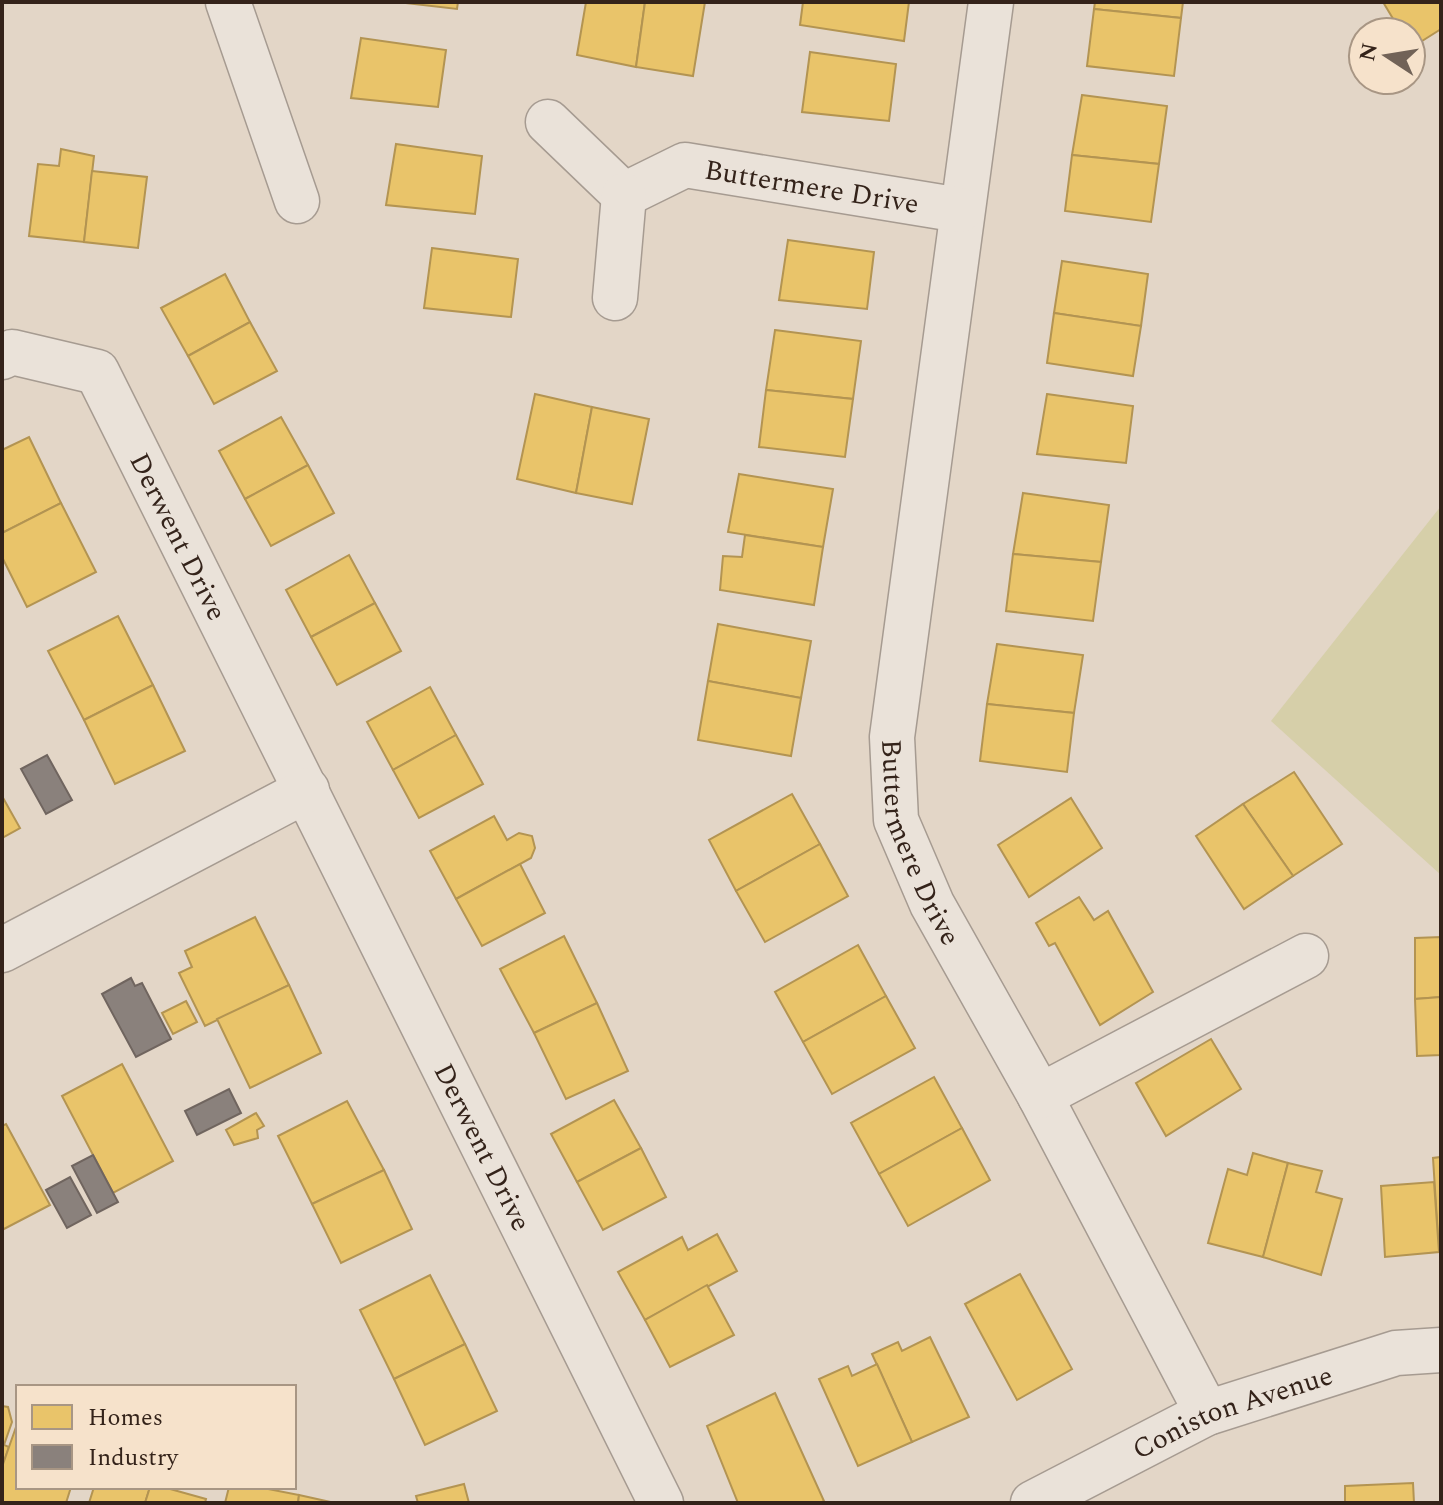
<svg xmlns="http://www.w3.org/2000/svg" width="1443" height="1505" viewBox="0 0 1443 1505" font-family="Spectral,serif">
  <style>
    .green { fill: #d6cfa9 }
    .homes { fill: #e9c46a; stroke: #b39452; stroke-width: 2 }
    .industry { fill: #8a817c; stroke: #70655f; stroke-width: 2 }
    .lines { fill: none; stroke-linecap: round; stroke-linejoin: round }
    .minor-casing { stroke: #a69b91; stroke-width: 47 }
    .minor { stroke: #eae2d9; stroke-width: 44 }
    .labels { text-anchor: middle; stroke-width: 8; stroke-linejoin: round; paint-order: stroke }
    .street-label { font-size: 28px; fill: #34231a; stroke: #f6e2cb }
  </style>
  <rect width="100%" height="100%" fill="#e3d6c7"/>
  <!-- green -->
  <polygon class="green" points="1441,506 1441,875 1271,721"/>
  <!-- homes -->
  <g class="homes">
    <polygon points="397,2 458,2 457,9"/>
    <polygon points="586,2 645,2 636,67 577,55"/>
    <polygon points="645,2 705,2 693,76 636,67"/>
    <polygon points="803,2 909,2 904,41 800,25"/>
    <polygon points="1095,2 1183,2 1181,18 1094,9"/>
    <polygon points="1383,2 1441,2 1441,29 1411,48 1411,32 1401,32"/>
    <polygon points="1094,9 1181,18 1174,76 1087,66"/>
    <polygon points="361,38 446,50 438,107 351,98"/>
    <polygon points="810,52 896,64 889,121 802,112"/>
    <polygon points="1082,95 1167,106 1159,164 1072,155"/>
    <polygon points="396,144 482,156 475,214 386,205"/>
    <polygon points="61,149 94,156 84,242 29,236 38,164 59,166"/>
    <polygon points="1072,155 1159,164 1151,222 1065,211"/>
    <polygon points="92,171 147,177 138,248 84,242"/>
    <polygon points="788,240 874,252 867,309 779,300"/>
    <polygon points="432,248 518,259 511,317 424,308"/>
    <polygon points="1062,261 1148,274 1141,326 1054,313"/>
    <polygon points="225,274 250,322 188,356 161,308"/>
    <polygon points="1054,313 1141,326 1133,376 1047,363"/>
    <polygon points="250,322 277,371 214,404 188,356"/>
    <polygon points="775,330 861,341 853,399 766,390"/>
    <polygon points="766,390 853,399 845,457 759,447"/>
    <polygon points="535,394 592,407 576,493 517,479"/>
    <polygon points="1047,394 1133,406 1126,463 1037,454"/>
    <polygon points="592,407 649,419 632,504 576,493"/>
    <polygon points="281,417 308,465 245,499 219,451"/>
    <polygon points="29,437 61,503 2,533 2,450"/>
    <polygon points="308,465 334,513 271,546 245,499"/>
    <polygon points="739,474 833,489 823,547 728,532"/>
    <polygon points="1023,493 1109,505 1101,562 1013,554"/>
    <polygon points="61,503 96,572 27,607 2,557 2,533"/>
    <polygon points="745,535 823,547 814,605 720,590 723,556 742,557"/>
    <polygon points="1013,554 1101,562 1093,621 1006,611"/>
    <polygon points="349,555 375,603 311,637 286,590"/>
    <polygon points="375,603 401,651 337,685 311,637"/>
    <polygon points="118,616 153,685 84,720 48,651"/>
    <polygon points="718,624 811,641 801,698 708,681"/>
    <polygon points="997,644 1083,655 1074,713 987,704"/>
    <polygon points="708,681 801,698 791,756 698,740"/>
    <polygon points="153,685 185,751 115,784 84,720"/>
    <polygon points="430,687 456,735 393,770 367,722"/>
    <polygon points="987,704 1074,713 1067,772 980,761"/>
    <polygon points="456,735 483,784 419,818 393,770"/>
    <polygon points="1294,772 1342,844 1293,876 1243,804"/>
    <polygon points="792,794 820,844 736,891 709,840"/>
    <polygon points="2,796 20,828 2,838"/>
    <polygon points="1071,798 1102,848 1029,897 998,845"/>
    <polygon points="1243,804 1293,876 1244,909 1196,836"/>
    <polygon points="494,816 507,840 519,833 532,836 535,848 531,858 456,899 430,851"/>
    <polygon points="820,844 848,896 765,942 736,891"/>
    <polygon points="520,864 545,913 482,946 456,899"/>
    <polygon points="1079,897 1094,920 1108,911 1153,992 1100,1025 1055,943 1049,946 1036,923"/>
    <polygon points="255,917 289,985 205,1026 179,973 192,967 185,951"/>
    <polygon points="564,936 597,1003 534,1033 500,969"/>
    <polygon points="1441,937 1441,997 1415,999 1415,938"/>
    <polygon points="858,945 886,996 803,1042 775,992"/>
    <polygon points="289,985 321,1053 250,1088 217,1019"/>
    <polygon points="886,996 915,1048 832,1094 803,1042"/>
    <polygon points="1441,997 1441,1055 1417,1056 1415,999"/>
    <polygon points="186,1001 197,1022 173,1034 162,1013"/>
    <polygon points="597,1003 628,1071 566,1099 534,1033"/>
    <polygon points="1211,1039 1241,1089 1166,1136 1136,1083"/>
    <polygon points="122,1064 173,1161 113,1193 62,1096"/>
    <polygon points="934,1077 962,1128 879,1174 851,1123"/>
    <polygon points="614,1100 641,1148 577,1182 551,1134"/>
    <polygon points="347,1101 384,1170 312,1204 278,1136"/>
    <polygon points="256,1113 264,1126 257,1130 258,1138 234,1145 226,1130"/>
    <polygon points="6,1124 50,1205 2,1230 2,1126"/>
    <polygon points="962,1128 990,1180 908,1226 879,1174"/>
    <polygon points="641,1148 666,1197 603,1230 577,1182"/>
    <polygon points="1253,1153 1288,1163 1263,1257 1208,1243 1228,1169 1247,1175"/>
    <polygon points="1441,1157 1441,1252 1439,1252 1433,1158"/>
    <polygon points="1288,1163 1322,1171 1316,1192 1342,1199 1321,1275 1263,1257"/>
    <polygon points="384,1170 412,1229 341,1263 312,1204"/>
    <polygon points="1434,1182 1439,1252 1385,1257 1381,1186"/>
    <polygon points="717,1234 737,1271 645,1320 618,1272 682,1237 688,1250"/>
    <polygon points="1020,1274 1072,1369 1017,1400 965,1304"/>
    <polygon points="430,1275 465,1344 394,1379 360,1310"/>
    <polygon points="707,1285 734,1335 670,1367 645,1320"/>
    <polygon points="930,1337 969,1417 912,1442 872,1354 898,1342 902,1351"/>
    <polygon points="465,1344 497,1411 425,1445 394,1379"/>
    <polygon points="877,1364 912,1442 858,1466 819,1379 848,1366 852,1376"/>
    <polygon points="775,1393 824,1501 820,1503 738,1503 707,1426"/>
    <polygon points="2,1406 8,1407 12,1422 4,1445 9,1447 2,1467"/>
    <polygon points="16,1427 18,1487 71,1487 66,1503 2,1503 2,1467"/>
    <polygon points="1413,1483 1414,1503 1345,1503 1345,1486"/>
    <polygon points="464,1484 469,1503 418,1503 416,1496"/>
    <polygon points="94,1487 150,1487 145,1503 89,1503"/>
    <polygon points="150,1487 163,1487 206,1499 205,1503 145,1503"/>
    <polygon points="229,1487 258,1487 299,1495 298,1503 225,1503"/>
    <polygon points="299,1495 335,1503 298,1503"/>
  </g>
  <!-- industry -->
  <g class="industry">
    <polygon points="47,755 72,800 46,814 21,769"/>
    <polygon points="131,978 135,986 142,983 171,1039 136,1057 102,994"/>
    <polygon points="229,1089 241,1113 197,1135 185,1111"/>
    <polygon points="93,1155 118,1202 97,1213 72,1166"/>
    <polygon points="70,1177 91,1215 67,1228 46,1190"/>
  </g>
  <g class="lines">
    <defs>
      <g id="minor">
        <polyline points="228,2 297,201"/>
        <path id="s1" d="M991 2 892 737 896 820 932 904 1040 1096 1207 1413"/>
        <path id="s2" d="M548 122 624 195 685 165 960 210"/>
        <polyline points="615,298 624,195"/>
        <path id="s3" d="M2 357 12 352 97 372 661 1503"/>
        <polyline points="2,950 307,790"/>
        <polyline points="1040,1096 1306,956"/>
        <path id="s4" d="M1033 1503 1207 1413 1396 1353 1441 1350"/>
      </g>
    </defs>
    <!-- minor casing -->
    <use href="#minor" class="minor-casing"/>
    <!-- minor -->
    <use href="#minor" class="minor"/>
  </g>
  <g class="labels">
    <!-- street labels -->
    <g class="street-label">
      <text dy="10" stroke="none"><textPath href="#s2" startOffset="302">Buttermere Drive</textPath></text>
      <text dy="10" stroke="none"><textPath href="#s3" startOffset="282">Derwent Drive</textPath></text>
      <text dy="10" stroke="none"><textPath href="#s1" startOffset="852">Buttermere Drive</textPath></text>
      <text dy="10" stroke="none"><textPath href="#s3" startOffset="964">Derwent Drive</textPath></text>
      <text dy="10" stroke="none"><textPath href="#s4" startOffset="220">Coniston Avenue</textPath></text>
    </g>
  </g>
  <!-- border -->
  <rect width="1443" height="1505" fill="none" stroke="#34231a" stroke-width="8"/>
  <!-- legend -->
  <rect x="16" y="1385" width="280" height="104" fill="#f6e2cb" stroke="#a89684" stroke-width="2"/>
  <rect x="32" y="1405" width="40" height="24" fill="#e9c46a" stroke="#a89684" stroke-width="2"/>
  <text x="88" y="1425" font-size="24" fill="#34231a">Homes</text>
  <rect x="32" y="1445" width="40" height="24" fill="#8a817c" stroke="#a89684" stroke-width="2"/>
  <text x="88" y="1465" font-size="24" fill="#34231a">Industry</text>
  <!-- north arrow -->
  <g transform="translate(1387 56) rotate(282)"><circle r="38" fill="#f6e2cb" stroke="#a89684" stroke-width="2"/>
  <path d="M0-6L14 30L0 20L-14 30Z" fill="#716257"/>
  <text y="-12" font-size="22" font-weight="bold" text-anchor="middle" fill="#34231a">N</text>
  </g>
</svg>
